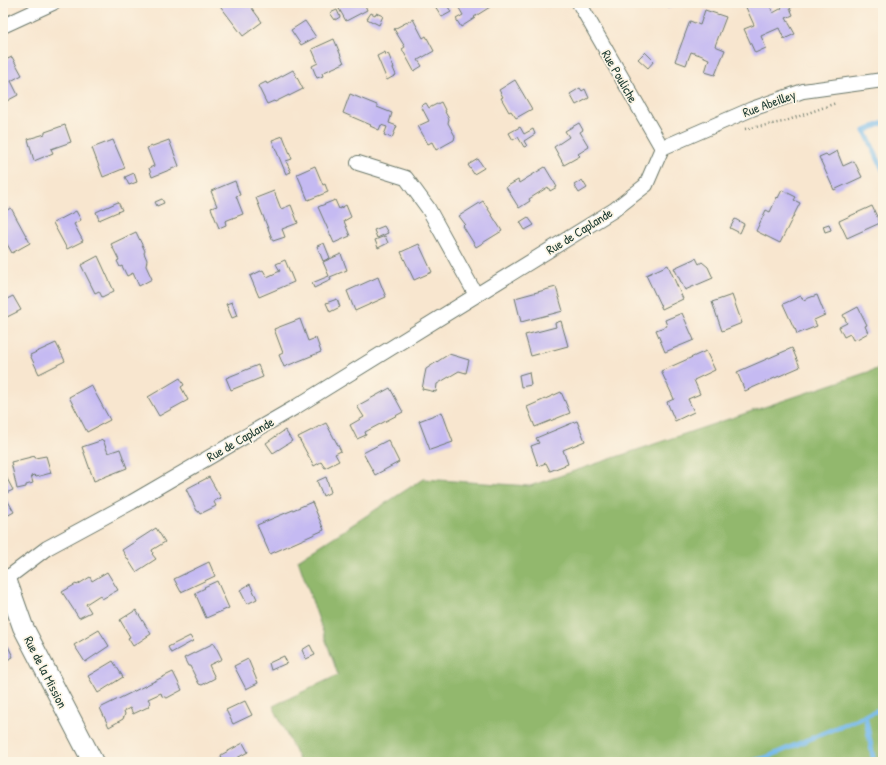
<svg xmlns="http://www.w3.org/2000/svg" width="886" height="765" viewBox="0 0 886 765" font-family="'Patrick Hand',sans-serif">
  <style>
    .forest { fill: #92b86d; stroke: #587a50 }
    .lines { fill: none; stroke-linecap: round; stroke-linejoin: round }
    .stream { stroke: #78bbed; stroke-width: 5 }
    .building { fill: #c5baf2 }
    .minor-casing { stroke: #6b786a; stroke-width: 16 }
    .secondary-casing { stroke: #6b786a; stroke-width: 22 }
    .path { stroke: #6b786a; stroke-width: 2.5; stroke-dasharray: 1 3; stroke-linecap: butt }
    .minor { stroke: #fff; stroke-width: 14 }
    .secondary { stroke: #fff; stroke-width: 20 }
    .labels { text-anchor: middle; stroke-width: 3.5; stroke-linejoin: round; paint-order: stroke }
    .street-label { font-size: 13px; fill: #1f3d34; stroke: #fcf5e5 }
  </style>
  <rect width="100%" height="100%" fill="#fcf5e5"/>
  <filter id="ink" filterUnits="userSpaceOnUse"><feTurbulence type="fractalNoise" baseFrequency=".025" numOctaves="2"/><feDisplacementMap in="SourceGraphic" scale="8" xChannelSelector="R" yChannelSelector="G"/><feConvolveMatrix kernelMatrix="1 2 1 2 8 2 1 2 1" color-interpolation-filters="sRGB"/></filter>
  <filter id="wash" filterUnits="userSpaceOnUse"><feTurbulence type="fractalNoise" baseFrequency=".012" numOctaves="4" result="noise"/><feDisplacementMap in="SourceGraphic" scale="16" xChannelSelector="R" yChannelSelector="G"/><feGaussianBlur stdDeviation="0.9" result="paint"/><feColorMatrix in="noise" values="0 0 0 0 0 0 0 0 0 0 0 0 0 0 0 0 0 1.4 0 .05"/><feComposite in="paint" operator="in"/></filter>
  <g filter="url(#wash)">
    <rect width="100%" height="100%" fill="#f8e6cf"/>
    <!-- forest -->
    <polygon class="forest" points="883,367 883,762 300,762 273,706 338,675 298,560 423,479 530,486"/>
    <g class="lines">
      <!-- stream -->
      <g class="stream">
        <polyline points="883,123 865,131 883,170"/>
        <polyline points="865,715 874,762"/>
        <polyline points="750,762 765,758 883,708"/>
      </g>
    </g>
    <g id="blocks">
      <!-- building -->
      <g class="building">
        <polygon points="218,3 223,3 225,5 228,3 248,3 262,22 243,36"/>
        <polygon points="346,3 364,3 367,10 346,21 338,7"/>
        <polygon points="433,3 446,3 451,12 442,17"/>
        <polygon points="456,3 488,3 490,7 474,17 475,18 461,27 456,19 463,15"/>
        <polygon points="666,3 680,3 668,8"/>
        <polygon points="744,3 769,3 773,13 782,8 779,3 800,3 790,8 793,15 786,18 795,34 784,39 779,28 761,36 766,48 755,53 744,29 754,25"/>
        <polygon points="337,10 340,17 335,20 330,13"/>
        <polygon points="705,10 726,17 715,46 725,50 715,75 705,72 709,59 700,55 691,52 686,65 675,61 690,21 700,25"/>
        <polygon points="371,13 375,15 376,13 383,16 379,25 367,19"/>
        <polygon points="413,19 423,38 426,36 434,51 418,60 422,66 414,71 402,49 405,47 394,29"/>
        <polygon points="305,21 316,37 301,45 291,30"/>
        <polygon points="334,39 344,63 322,73 323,76 317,78 312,66 318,63 312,49"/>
        <polygon points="385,52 386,55 388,53 394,68 393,68 396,75 387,80 377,56"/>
        <polygon points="645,52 654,61 648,68 638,59"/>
        <polygon points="12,57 22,75 11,81 18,95 3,103 3,61"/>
        <polygon points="293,70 303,89 289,96 289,95 275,102 274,101 267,104 258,86 266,82 267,84"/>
        <polygon points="515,80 532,109 516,118 511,111 509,112 501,98 503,97 499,90"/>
        <polygon points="580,88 582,91 585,89 589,98 576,105 570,94"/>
        <polygon points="350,94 377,105 377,107 392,113 389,123 397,126 392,138 384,135 387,127 381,125 379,130 370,126 371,125 343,113"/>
        <polygon points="441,102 446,112 445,112 449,119 448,123 455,136 454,140 436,150 432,142 428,144 418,126 429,121 421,106 426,103 429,108"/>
        <polygon points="579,123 583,130 580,132 589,147 578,154 580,156 564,165 554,147 569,137 565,131"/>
        <polygon points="65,125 71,142 51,149 53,153 34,161 28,139 45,134 45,132"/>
        <polygon points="520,127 524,134 533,129 535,134 524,141 527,146 524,147 518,137 513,140 509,133"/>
        <polygon points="283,136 292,159 286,161 291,172 286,174 272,140"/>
        <polygon points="113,140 125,168 103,177 92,148"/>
        <polygon points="169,140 179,166 152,177 149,168 154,166 147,148"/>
        <polygon points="837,151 843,166 854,161 862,177 834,190 819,157 826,154 828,156"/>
        <polygon points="478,159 484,168 474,174 468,165"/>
        <polygon points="315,166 323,185 325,184 328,192 308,200 297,174"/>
        <polygon points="545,167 557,187 550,191 548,187 529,199 530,201 519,208 506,187 518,180 519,183"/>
        <polygon points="134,173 137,182 129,185 125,177"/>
        <polygon points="582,180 587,188 579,193 574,185"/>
        <polygon points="235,181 240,195 236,196 243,214 225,221 226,225 219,228 211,208 217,206 211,191"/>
        <polygon points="782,190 796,197 794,200 800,203 780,243 756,231 766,210 770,212 777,197 778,198"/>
        <polygon points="274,191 281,209 291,205 298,223 282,229 285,237 273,241 256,198"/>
        <polygon points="162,199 164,203 157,206 155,202"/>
        <polygon points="335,200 339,209 346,205 351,217 344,221 350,236 334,243 318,207"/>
        <polygon points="483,201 502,231 476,247 463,226 465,224 459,216"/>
        <polygon points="118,202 122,210 99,220 96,212"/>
        <polygon points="872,206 880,223 847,238 839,221"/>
        <polygon points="11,208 30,243 12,253 3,237 3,212"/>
        <polygon points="76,211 81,220 74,224 83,241 67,249 53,223"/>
        <polygon points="528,217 534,225 525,230 520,222"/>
        <polygon points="735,219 744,224 740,233 730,228"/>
        <polygon points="829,224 831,230 825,232 823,226"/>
        <polygon points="384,226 388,233 377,238 374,230"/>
        <polygon points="136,232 145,251 144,253 147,260 146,266 152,279 139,286 133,273 127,276 122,266 120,267 117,261 119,260 111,244"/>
        <polygon points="385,236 388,243 378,248 375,240"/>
        <polygon points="324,243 330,258 323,261 317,246"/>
        <polygon points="419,244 432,272 414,280 401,252"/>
        <polygon points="341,254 347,270 330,277 331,280 314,288 312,283 329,276 323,262"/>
        <polygon points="98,256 114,291 102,297 99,291 95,293 81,265"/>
        <polygon points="696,258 699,264 702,262 708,267 713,278 685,290 674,268"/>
        <polygon points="285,260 294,282 259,297 250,276 263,270 267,277 280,271 276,264"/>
        <polygon points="668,265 683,299 662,309 646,275"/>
        <polygon points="378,277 386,297 355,311 347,291"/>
        <polygon points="556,287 563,311 521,322 515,298"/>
        <polygon points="732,295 742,323 722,331 712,302"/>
        <polygon points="817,295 825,315 814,320 817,326 797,334 795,328 794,328 783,304 801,296 803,300"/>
        <polygon points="13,296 21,310 3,319 3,301"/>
        <polygon points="337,299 340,307 330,312 326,303"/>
        <polygon points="232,302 237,316 232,318 226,304"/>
        <polygon points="858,307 867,325 865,326 868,333 857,339 857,338 853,340 850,334 844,337 839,327 847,323 843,315"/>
        <polygon points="682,313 694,340 665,352 656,330 667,326 665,320"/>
        <polygon points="300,319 308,341 316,338 321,352 284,367 279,355 283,353 274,329"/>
        <polygon points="561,321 568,346 531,356 525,335 556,327 555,323"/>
        <polygon points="56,343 65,361 39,374 30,355"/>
        <polygon points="792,348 800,367 745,391 737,372"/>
        <polygon points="706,351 715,370 694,380 700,394 688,399 694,412 675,421 667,402 674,399 661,371"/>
        <polygon points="449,354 469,360 466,373 459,371 437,384 436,392 422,389 426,369"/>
        <polygon points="258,365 263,377 231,390 226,378"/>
        <polygon points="529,372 531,385 521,387 519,375"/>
        <polygon points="180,378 184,385 181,387 188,400 159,416 148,397"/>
        <polygon points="91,385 110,420 87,432 69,397"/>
        <polygon points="390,388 403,412 365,432 366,435 357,439 350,425 364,417 357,406"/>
        <polygon points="561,392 570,413 535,427 527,407"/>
        <polygon points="442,412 453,442 430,450 419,421"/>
        <polygon points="577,421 585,441 563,450 568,464 550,471 546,463 538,466 531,446 539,443 536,438"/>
        <polygon points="326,423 341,451 335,454 339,461 325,468 321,462 314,466 298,437"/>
        <polygon points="285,430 292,441 273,453 266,443"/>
        <polygon points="103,440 108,453 120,449 127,468 94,481 82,447"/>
        <polygon points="388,440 399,462 375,475 363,453"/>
        <polygon points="35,456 35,458 46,456 51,473 36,477 34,475 31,476 33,483 26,485 26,487 17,489 11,462"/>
        <polygon points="3,471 13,490 4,494 14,512 3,518"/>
        <polygon points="209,477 221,498 214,501 214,502 216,506 200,514 198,511 197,511 186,489"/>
        <polygon points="326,477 331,492 323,496 317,481"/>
        <polygon points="312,502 324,530 270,554 257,525"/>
        <polygon points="156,528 165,542 152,550 153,553 152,554 156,559 136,572 122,550"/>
        <polygon points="209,562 215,576 181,592 174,579"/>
        <polygon points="107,572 118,590 102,599 100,595 86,604 91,612 79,618 62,592 76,584 77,585 90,577 92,581"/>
        <polygon points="217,581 229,608 206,618 195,593 205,588 204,587"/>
        <polygon points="250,584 257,599 247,604 240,590"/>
        <polygon points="136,610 151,634 133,646 128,638 130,637 120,620"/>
        <polygon points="99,630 109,646 85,662 74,645"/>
        <polygon points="190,636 193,641 171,653 168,647"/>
        <polygon points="214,643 222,659 209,665 215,678 202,685 199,684 190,666 188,666 184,658"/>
        <polygon points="310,645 315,655 306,659 302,650"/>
        <polygon points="8,646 13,657 3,662 3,649"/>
        <polygon points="284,656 287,663 271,670 269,663"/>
        <polygon points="248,659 258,683 246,689 234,666"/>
        <polygon points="113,661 123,677 98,693 88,676"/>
        <polygon points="173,672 182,690 167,698 162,696 161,693 148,699 150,702 148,707 133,714 130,708 124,711 125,714 123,719 109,727 100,708"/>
        <polygon points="245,701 252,715 233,724 226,710"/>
        <polygon points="243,743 248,752 237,758 238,762 213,762 222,758 221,755"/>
      </g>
    </g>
  </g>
  <g filter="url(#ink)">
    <use href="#blocks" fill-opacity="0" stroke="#6b786a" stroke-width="1"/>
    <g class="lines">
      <defs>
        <g id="minor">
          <polyline points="579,3 662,148"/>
          <polyline points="3,26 53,3"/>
          <polyline points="662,148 752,109 803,91 883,80"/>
          <polyline points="358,163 406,178 428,208 476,295"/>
          <polyline points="6,579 47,548 132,502 294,408 614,210 646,185 662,148"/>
        </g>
        <polyline id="secondary" points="3,579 6,579 23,627 93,762"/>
      </defs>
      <!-- minor casing -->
      <use href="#minor" class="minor-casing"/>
      <!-- secondary casing -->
      <use href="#secondary" class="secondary-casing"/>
      <!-- path -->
      <g class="path">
        <polyline points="68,6 74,3"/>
        <polyline points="745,129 783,122 836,103"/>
      </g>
      <!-- minor -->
      <use href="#minor" class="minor"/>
      <!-- secondary -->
      <use href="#secondary" class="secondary"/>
    </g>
  </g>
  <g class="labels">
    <!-- street labels -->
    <g class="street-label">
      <text transform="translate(620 76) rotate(60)" y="5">Rue Pouliche</text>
      <text transform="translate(769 103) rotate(-20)" y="5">Rue Abeilley</text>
      <text transform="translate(579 231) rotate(-32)" y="5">Rue de Caplande</text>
      <text transform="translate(240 439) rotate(-30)" y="5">Rue de Caplande</text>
      <text transform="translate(46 672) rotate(63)" y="5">Rue de la Mission</text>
    </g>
  </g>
  <!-- margin -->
  <rect width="886" height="765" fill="none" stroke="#fcf5e5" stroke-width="16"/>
</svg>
